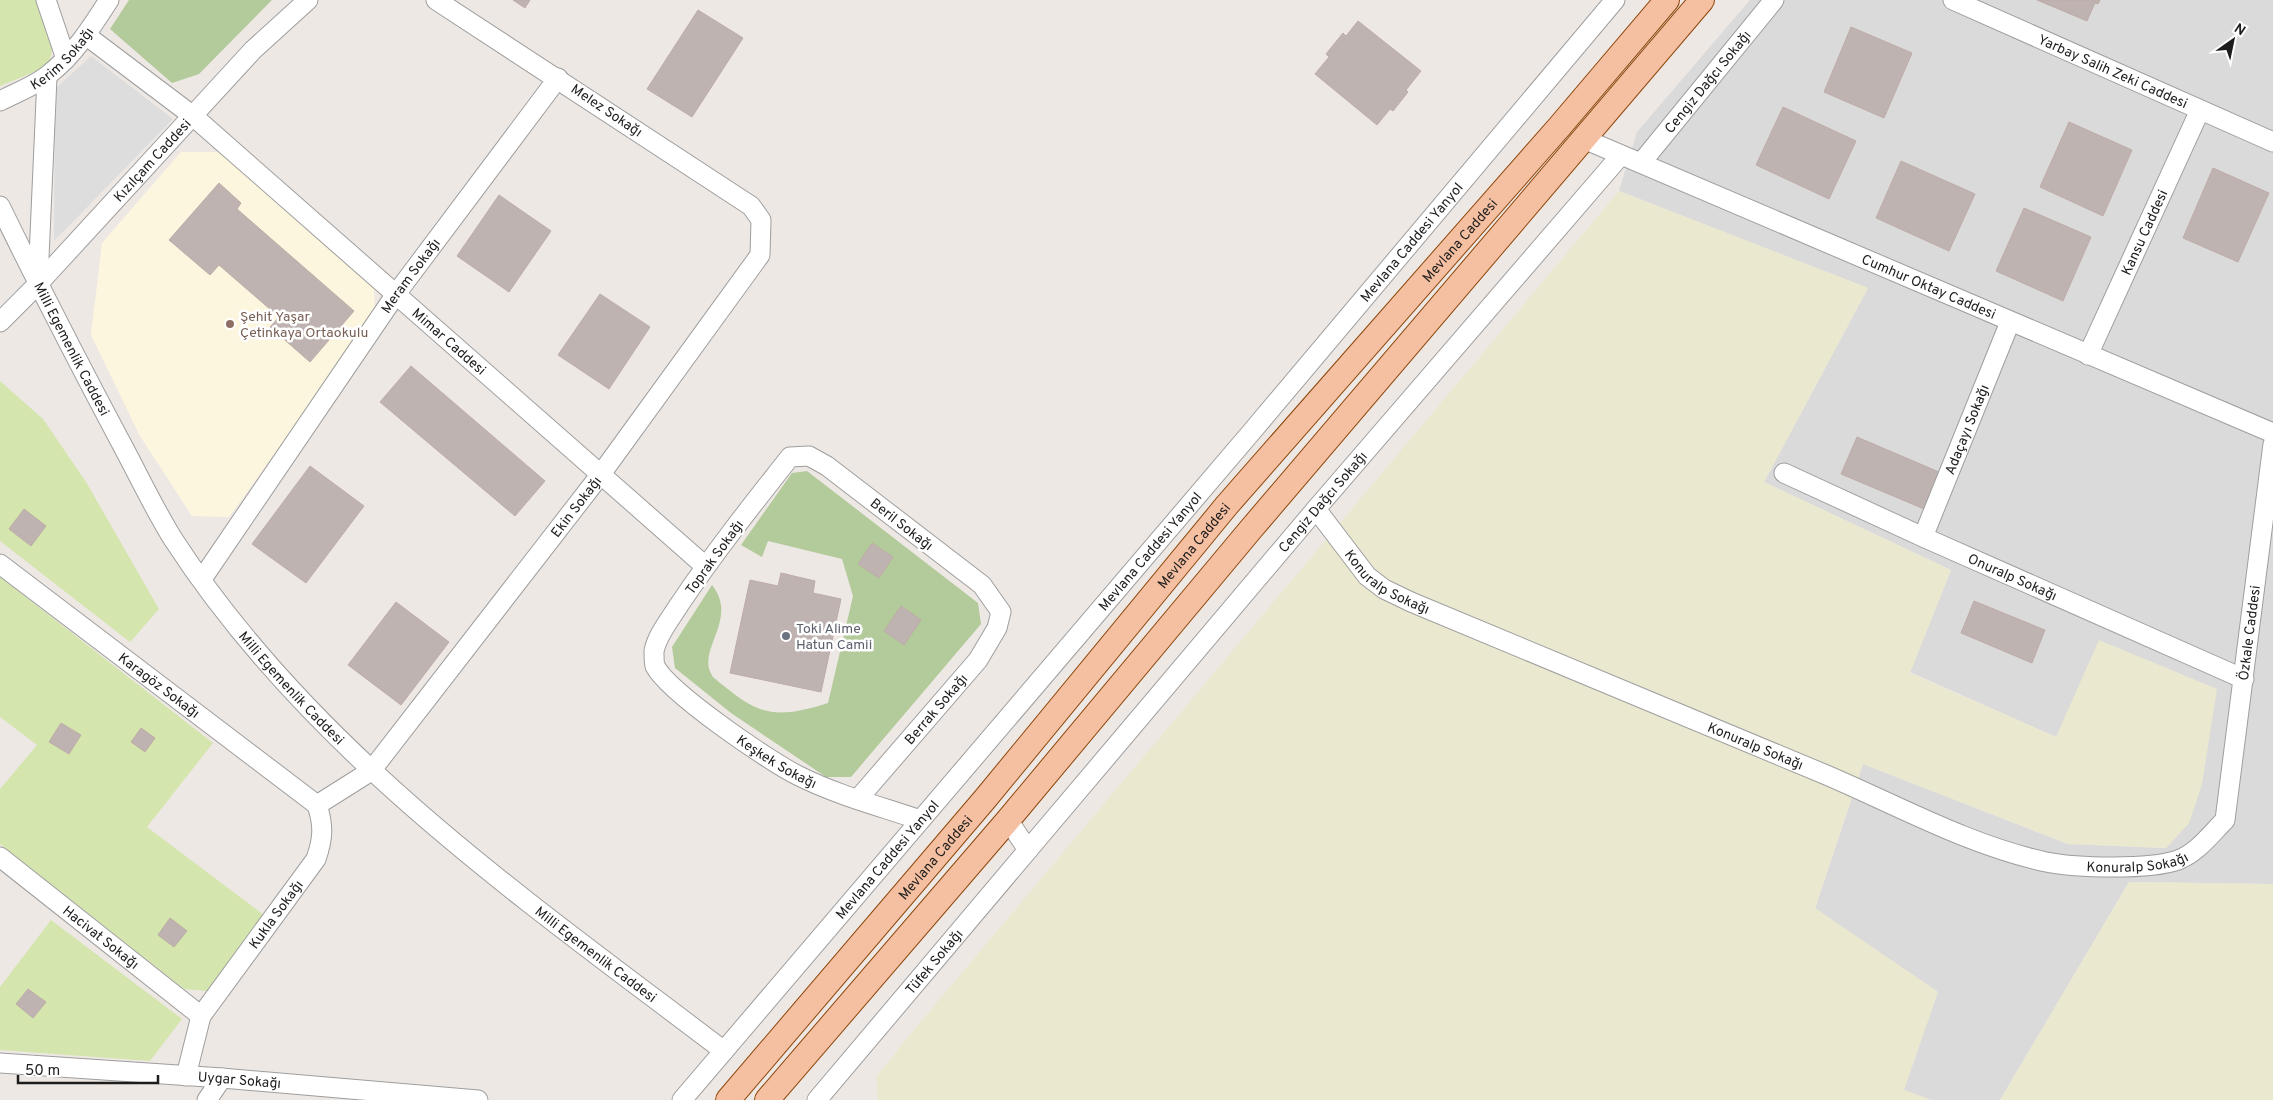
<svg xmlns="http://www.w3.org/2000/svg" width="2273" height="1100" viewBox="0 0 2273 1100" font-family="Overpass,sans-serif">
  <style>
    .residential { fill: #dbdada }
    .education { fill: #fdf6de }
    .farmland { fill: #ebe8d0 }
    .grass { fill: #d4e5ad }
    .forest { fill: #b3ca9b }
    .parking { fill: #ddd }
    .building { fill: #beb3b1; stroke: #beaca7 }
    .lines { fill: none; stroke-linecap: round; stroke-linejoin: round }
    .minor-casing { stroke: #9e9e9e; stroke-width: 21 }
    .major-casing { stroke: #8d460a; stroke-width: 26 }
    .minor { stroke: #fff; stroke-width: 19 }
    .major { stroke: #f5bfa1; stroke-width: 24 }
    .education-dot { fill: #8d6e63; stroke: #fff; stroke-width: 2 }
    .worship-dot { fill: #6b7280; stroke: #fff; stroke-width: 2 }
    .labels { text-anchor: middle; stroke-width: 5; stroke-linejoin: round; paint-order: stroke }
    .street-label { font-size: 14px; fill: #1d1d1d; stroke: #fff }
    .education-label { font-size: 14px; fill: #785e54; stroke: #fff; text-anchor: start }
    .worship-label { font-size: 14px; fill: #5b616d; stroke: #fff; text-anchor: start }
  </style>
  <rect width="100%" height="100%" fill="#eee8e4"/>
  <!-- residential -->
  <polygon class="residential" points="1750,0 2273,0 2273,884 2129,882 2000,1100 1931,1100 1903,1090 1938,992 1815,909 1863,764 2068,844 2166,848 2189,823 2202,784 2056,737 1910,672 1951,570 1764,482 1868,288 1619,191 1637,132"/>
  <!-- education -->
  <polygon class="education" points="181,152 219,152 374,289 375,314 229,517 192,516 140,436 91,335 102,243"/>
  <!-- farmland -->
  <g class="farmland">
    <polygon points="1619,191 1868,288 1764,482 1951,570 1910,673 2056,737 2099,640 2217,689 2202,784 2189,823 2166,848 2068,844 1863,764 1815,908 1938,992 1904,1090 1931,1100 878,1100 876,1077 913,1031"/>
    <polygon points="2129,882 2273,884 2273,1100 2000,1100"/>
  </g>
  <!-- grass -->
  <g class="grass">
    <polygon points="0,0 38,0 53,44 49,66 0,86"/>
    <polygon points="0,381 43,419 86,482 159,609 130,642 0,541"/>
    <polygon points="0,577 213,743 147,827 264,915 207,991 184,989 0,844 0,789 37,745 0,717"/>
    <polygon points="51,920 182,1019 150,1061 0,1050 0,987"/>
  </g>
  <!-- forest -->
  <g class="forest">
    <polygon points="129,0 272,0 199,74 172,83 110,29"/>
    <path d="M807 471 978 603 981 624 851 777H826L731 713 675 668 672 647 712 585C740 620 694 651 713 677 757 714 771 721 828 703L853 596 842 559 768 541 762 557 741 545 792 473Z"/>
  </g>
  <!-- parking -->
  <polygon class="parking" points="91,56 173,119 54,241 55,89"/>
  <!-- building -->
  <g class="building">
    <polygon points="513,0 530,0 525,8"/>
    <polygon points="2037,0 2100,0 2098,4 2095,3 2087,21"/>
    <polygon points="698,10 743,38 692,117 647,89"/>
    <polygon points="1358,21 1421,71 1406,90 1408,92 1393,111 1390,109 1377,125 1315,74 1329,57 1326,54 1343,33 1346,36"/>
    <polygon points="1851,27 1912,53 1884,118 1824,92"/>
    <polygon points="1783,107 1856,141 1829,199 1756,165"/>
    <polygon points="2069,122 2132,150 2103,216 2040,187"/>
    <polygon points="1901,161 1975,194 1949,251 1876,218"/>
    <polygon points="2213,168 2269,193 2238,262 2183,238"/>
    <polygon points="219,183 241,203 237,209 354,311 310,362 270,327 279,317 219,265 210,275 169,240"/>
    <polygon points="499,195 551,231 509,292 457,256"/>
    <polygon points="2024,208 2091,237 2063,301 1996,271"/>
    <polygon points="600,294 650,327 609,389 558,355"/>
    <polygon points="411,366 545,481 515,516 380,402"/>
    <polygon points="1857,437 1939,472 1924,509 1841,474"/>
    <polygon points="310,466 364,506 306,583 252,544"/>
    <polygon points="24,509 46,526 31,546 9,529"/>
    <polygon points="872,543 893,557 879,578 858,564"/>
    <polygon points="781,573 815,581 813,593 841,599 821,692 730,673 750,580 778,586"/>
    <polygon points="1974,601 2045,630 2032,663 1961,633"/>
    <polygon points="396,602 449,642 401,705 348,665"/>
    <polygon points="901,606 921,620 904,645 884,631"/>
    <polygon points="61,723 81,735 69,754 49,742"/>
    <polygon points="141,728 155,738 145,752 131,742"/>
    <polygon points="170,918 187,931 174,947 158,935"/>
    <polygon points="28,989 46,1002 33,1018 16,1004"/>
  </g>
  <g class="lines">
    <defs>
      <g id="minor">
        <polyline points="46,0 66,59"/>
        <path id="s1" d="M1953 0 2273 142"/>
        <path id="s2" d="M87 36 193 116 705 566"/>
        <path id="s3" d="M0 101C15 93 35 86 48 75 74 55 91 28 109 0"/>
        <path id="s4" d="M1584 139 2273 433"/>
        <path id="s5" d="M1641 163 1774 0"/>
        <path id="s6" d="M0 206C38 284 78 362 119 439 137 472 153 507 173 539 311 752 524 899 724 1051"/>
        <polyline points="38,280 47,77"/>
        <path id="s7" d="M0 322 38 284 253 50 308 0"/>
        <path id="s8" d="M2088 355 2200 110"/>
        <path id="s9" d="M1784 473 1923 537 2244 679"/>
        <path id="s10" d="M1316 509 1367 576 1384 589 1411 602C1549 659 1686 717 1824 774 1897 805 1968 845 2046 862 2076 868 2150 870 2178 860 2197 853 2211 834 2225 820L2273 444"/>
        <path id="s11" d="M1923 537 2010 322"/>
        <path id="s12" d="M0 564 317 805"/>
        <path id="s13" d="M202 579 396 294 558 78"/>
        <path id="s14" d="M858 799 978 660 997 628 1001 612 982 585 827 466 809 456 790 457C752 505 714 553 679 605 671 618 657 635 654 651 654 655 654 663 655 666 668 692 770 762 799 776 837 795 879 806 920 820"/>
        <path id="s15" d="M1028 850 1316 509 1621 155"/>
        <path id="s16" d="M0 857 201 1016"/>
        <path id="s17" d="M0 1063 222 1078 478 1100"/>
        <path id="s18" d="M186 1076 201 1016 316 859C323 839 324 826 317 805L371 771 601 474 760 255 761 220 751 206 436 0"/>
        <polyline points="207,1100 222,1078"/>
        <path id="s19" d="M682 1100 1254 429 1615 0"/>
        <path id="s20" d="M817 1100 1028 850 1008 820"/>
      </g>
      <g id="major">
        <path id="s21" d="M728 1100 985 799 1227 505 1560 126 1667 0"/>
        <polyline points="767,1100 1008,820 1251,529 1702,0"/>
      </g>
    </defs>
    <!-- minor casing -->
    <use href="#minor" class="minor-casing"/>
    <!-- major casing -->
    <use href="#major" class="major-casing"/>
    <!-- minor -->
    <use href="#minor" class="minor"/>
    <!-- major -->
    <use href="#major" class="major"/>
  </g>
  <!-- markers -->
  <circle class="education-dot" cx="230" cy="324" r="5"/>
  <circle class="worship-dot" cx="786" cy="636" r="5"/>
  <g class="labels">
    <!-- street labels -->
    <g class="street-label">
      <text dy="5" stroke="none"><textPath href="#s3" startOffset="76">Kerim Sokağı</textPath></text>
      <text dy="5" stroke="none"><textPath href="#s1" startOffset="175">Yarbay Salih Zeki Caddesi</textPath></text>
      <text dy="5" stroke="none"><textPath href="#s5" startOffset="105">Cengiz Dağcı Sokağı</textPath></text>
      <text transform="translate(607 110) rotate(34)" y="5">Melez Sokağı</text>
      <text dy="5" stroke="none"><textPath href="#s7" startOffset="222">Kızılçam Caddesi</textPath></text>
      <text dy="5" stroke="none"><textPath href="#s8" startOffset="135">Kansu Caddesi</textPath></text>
      <text dy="5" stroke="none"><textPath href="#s21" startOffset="1129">Mevlana Caddesi</textPath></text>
      <text dy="5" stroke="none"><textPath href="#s19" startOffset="1126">Mevlana Caddesi Yanyol</textPath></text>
      <text dy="5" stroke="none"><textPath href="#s13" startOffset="368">Meram Sokağı</textPath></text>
      <text dy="5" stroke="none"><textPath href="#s4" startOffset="375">Cumhur Oktay Caddesi</textPath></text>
      <text dy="5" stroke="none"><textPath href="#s2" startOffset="474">Mimar Caddesi</textPath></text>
      <text dy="5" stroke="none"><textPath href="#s6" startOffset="160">Milli Egemenlik Caddesi</textPath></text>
      <text dy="5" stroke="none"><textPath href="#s11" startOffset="116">Adaçayı Sokağı</textPath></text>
      <text dy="5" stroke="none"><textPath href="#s15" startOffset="456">Cengiz Dağcı Sokağı</textPath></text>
      <text dy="5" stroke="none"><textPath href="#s18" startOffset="710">Ekin Sokağı</textPath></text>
      <text transform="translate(902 524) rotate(38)" y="5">Beril Sokağı</text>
      <text dy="5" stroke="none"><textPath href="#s21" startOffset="724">Mevlana Caddesi</textPath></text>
      <text dy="5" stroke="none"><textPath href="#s19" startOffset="721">Mevlana Caddesi Yanyol</textPath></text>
      <text transform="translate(714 557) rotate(-54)" y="5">Toprak Sokağı</text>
      <text dy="5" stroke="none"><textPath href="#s9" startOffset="251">Onuralp Sokağı</textPath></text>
      <text dy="5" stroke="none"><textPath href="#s10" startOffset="104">Konuralp Sokağı</textPath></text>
      <text dy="5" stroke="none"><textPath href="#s10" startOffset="1206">Özkale Caddesi</textPath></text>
      <text dy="5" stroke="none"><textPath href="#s12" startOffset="200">Karagöz Sokağı</textPath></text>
      <text dy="5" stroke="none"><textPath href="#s6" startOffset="566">Milli Egemenlik Caddesi</textPath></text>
      <text dy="5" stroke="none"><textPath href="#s14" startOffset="119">Berrak Sokağı</textPath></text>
      <text dy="5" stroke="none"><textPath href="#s10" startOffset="509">Konuralp Sokağı</textPath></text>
      <text dy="5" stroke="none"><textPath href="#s14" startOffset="914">Keşkek Sokağı</textPath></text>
      <text dy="5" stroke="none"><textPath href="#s21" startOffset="319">Mevlana Caddesi</textPath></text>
      <text dy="5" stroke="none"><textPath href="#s19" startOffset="316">Mevlana Caddesi Yanyol</textPath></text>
      <text dy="5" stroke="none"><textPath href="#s10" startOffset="914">Konuralp Sokağı</textPath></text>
      <text dy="5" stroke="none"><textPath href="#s18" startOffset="188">Kukla Sokağı</textPath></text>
      <text dy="5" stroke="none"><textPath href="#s16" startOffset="129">Hacivat Sokağı</textPath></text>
      <text dy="5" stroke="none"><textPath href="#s6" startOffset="971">Milli Egemenlik Caddesi</textPath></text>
      <text dy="5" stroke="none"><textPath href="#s20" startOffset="181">Tüfek Sokağı</textPath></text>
      <text dy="5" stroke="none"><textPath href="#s17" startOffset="240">Uygar Sokağı</textPath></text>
    </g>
    <!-- education labels -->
    <g class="education-label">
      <text x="240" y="321">Şehit Yaşar<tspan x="240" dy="16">Çetinkaya Ortaokulu</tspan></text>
    </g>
    <!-- worship labels -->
    <g class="worship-label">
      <text x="796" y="633">Toki Alime<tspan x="796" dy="16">Hatun Camii</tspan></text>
    </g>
  </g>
  <!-- north arrow -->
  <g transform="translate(2233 40) rotate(33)" stroke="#ffffff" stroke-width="4" paint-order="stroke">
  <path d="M0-4L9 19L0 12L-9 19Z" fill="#1d1d1d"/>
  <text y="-8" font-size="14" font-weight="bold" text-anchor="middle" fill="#1d1d1d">N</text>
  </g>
  <!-- scale -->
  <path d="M18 1075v8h140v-8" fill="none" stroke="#1d1d1d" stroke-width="2.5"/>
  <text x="25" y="1075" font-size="15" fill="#1d1d1d" stroke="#ffffff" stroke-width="4" paint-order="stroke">50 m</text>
</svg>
